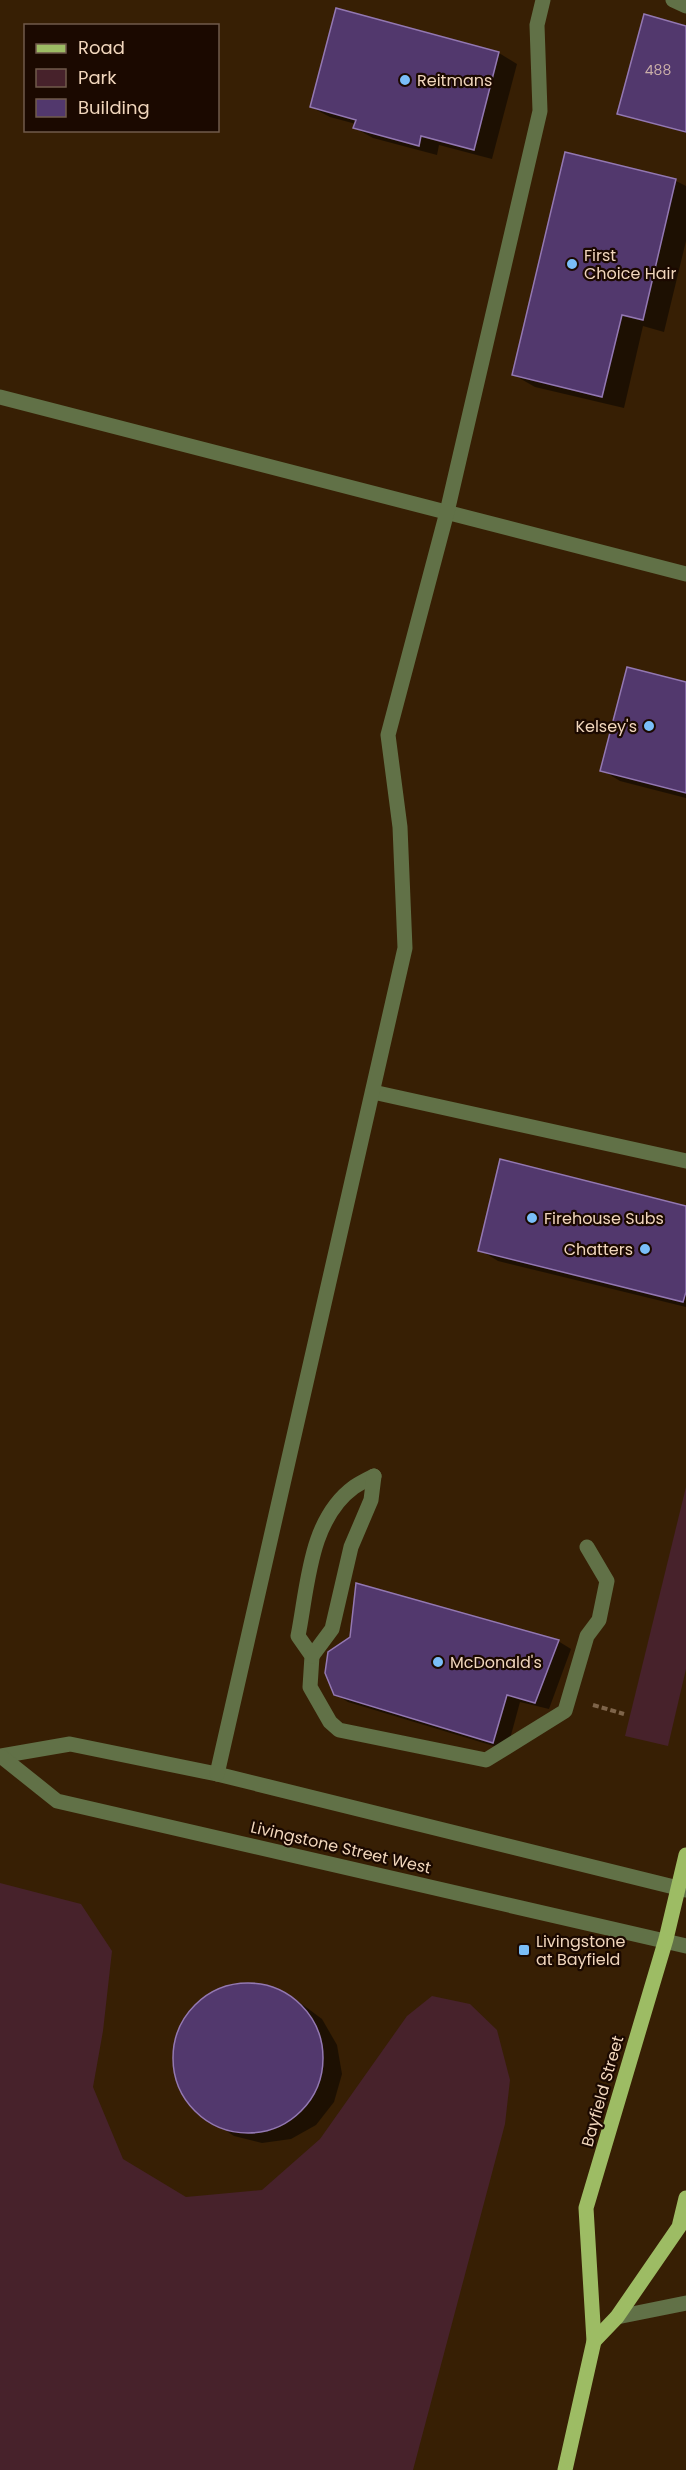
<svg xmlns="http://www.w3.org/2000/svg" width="686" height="2470" viewBox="0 0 686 2470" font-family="Poppins,sans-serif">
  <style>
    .green { fill: #47222b }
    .shadow { fill: #0007 }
    .building { fill: #52386d; stroke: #9378b2; stroke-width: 1.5 }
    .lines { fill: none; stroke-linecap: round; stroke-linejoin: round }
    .path { stroke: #7e644a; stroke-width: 4; stroke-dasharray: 6 3; stroke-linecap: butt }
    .minor { stroke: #617147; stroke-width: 15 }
    .major { stroke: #9dbc64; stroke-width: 15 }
    .poi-dot { fill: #7abef8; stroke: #1b0900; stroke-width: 2 }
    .labels { text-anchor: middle; stroke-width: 4.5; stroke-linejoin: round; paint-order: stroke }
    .number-label { font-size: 14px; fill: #c9aea8 }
    .poi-label { font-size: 16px; fill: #f1d6bc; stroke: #1b0900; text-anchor: start }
    .street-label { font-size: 16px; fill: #f1d6bc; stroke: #1b0900 }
  </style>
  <rect width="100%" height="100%" fill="#371f04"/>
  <!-- green -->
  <g class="green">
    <polygon points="686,1487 686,1669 668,1746 625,1736"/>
    <polygon points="0,1883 81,1904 112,1951 103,2031 93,2087 123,2159 186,2197 262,2190 320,2139 407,2016 432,1996 470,2004 497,2030 510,2080 505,2124 413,2470 0,2470"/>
  </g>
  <!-- shadow -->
  <g class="shadow">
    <polygon points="337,10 499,53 517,64 492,159 439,145 437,155 373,138 355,128 356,124 330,117 311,107"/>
    <polygon points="686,27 686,133 619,113"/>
    <polygon points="566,154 676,181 686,186 686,241 664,332 643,326 624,408 535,387 514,375"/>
    <polygon points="686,683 686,798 620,781 602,770"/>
    <polygon points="686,1208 686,1307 498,1261 480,1250"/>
    <polygon points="558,1641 571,1649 549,1709 520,1702 507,1750 348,1702 335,1694"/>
    <polygon points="252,1984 280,1991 299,2002 322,2019 337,2045 342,2074 334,2102 316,2125 291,2139 262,2143 234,2136 192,2108 177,2083 173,2054 180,2026 198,2003 223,1987"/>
  </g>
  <!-- building -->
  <g class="building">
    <polygon points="336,8 499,52 474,150 421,136 419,146 353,128 356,120 310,107"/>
    <polygon points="644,14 686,26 686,132 617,114"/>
    <polygon points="565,152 676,179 643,320 622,315 602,397 512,375"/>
    <polygon points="627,667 686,682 686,793 600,771"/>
    <polygon points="500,1159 686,1206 686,1292 683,1302 478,1251"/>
    <polygon points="356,1583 559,1640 535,1703 507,1695 493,1743 334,1695 325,1673 328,1652 350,1637"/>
    <circle cx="248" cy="2058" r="75"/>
  </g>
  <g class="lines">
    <!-- path -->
    <polyline class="path" points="593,1705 624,1714"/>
    <!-- minor -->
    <g class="minor">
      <polyline points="673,0 686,6"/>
      <polyline points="0,397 686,574"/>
      <polyline points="373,1092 686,1161"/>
      <path d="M374 1476C368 1479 360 1483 354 1487 309 1520 308 1586 298 1636L312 1656 310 1687 330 1722 339 1730 486 1760 565 1711 587 1636 599 1620 607 1581 587 1547"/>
      <polyline points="312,1656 332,1629 351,1547 371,1500 374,1476"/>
      <polyline points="0,1756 70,1744 217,1774 686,1890"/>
      <polyline points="2,1757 57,1801 686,1946"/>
      <polyline points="217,1774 405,948 400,827 388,735 447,512 540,111 537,25 543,0"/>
      <polyline points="617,2317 686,2303"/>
    </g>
    <!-- major -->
    <g class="major">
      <polyline points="594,2341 617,2317 679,2227 686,2198"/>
      <polyline points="565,2470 594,2341 586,2208 666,1939 686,1855"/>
    </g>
  </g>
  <!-- markers -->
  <g class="poi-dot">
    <circle cx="405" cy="80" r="6"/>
    <circle cx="572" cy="264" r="6"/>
    <circle cx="649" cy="726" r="6"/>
    <circle cx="532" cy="1218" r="6"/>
    <circle cx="645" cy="1249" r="6"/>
    <circle cx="438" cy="1662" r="6"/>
    <rect x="518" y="1944" width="12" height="12" rx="3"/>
  </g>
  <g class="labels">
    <!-- number labels -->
    <g class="number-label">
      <text x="658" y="75">488</text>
    </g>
    <!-- poi labels -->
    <g class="poi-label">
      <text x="417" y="86">Reitmans</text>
      <text x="584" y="261">First<tspan x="584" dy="18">Choice Hair</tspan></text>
      <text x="637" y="732" text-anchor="end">Kelsey's</text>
      <text x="544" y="1224">Firehouse Subs</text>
      <text x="633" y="1255" text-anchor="end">Chatters</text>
      <text x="450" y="1668">McDonald's</text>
      <text x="536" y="1947">Livingstone<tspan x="536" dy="18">at Bayfield</tspan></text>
    </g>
    <!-- street labels -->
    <g class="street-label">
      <text transform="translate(341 1847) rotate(13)" y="6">Livingstone Street West</text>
      <text transform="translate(602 2091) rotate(-74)" y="6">Bayfield Street</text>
    </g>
  </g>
  <!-- legend -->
  <rect x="24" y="24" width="195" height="108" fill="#1b0900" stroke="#715b4b" stroke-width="1.5"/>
  <rect x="36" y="44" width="30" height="9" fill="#9dbc64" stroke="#715b4b" stroke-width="1.5"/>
  <text x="78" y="54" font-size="18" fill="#f1d6bc">Road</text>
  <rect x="36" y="69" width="30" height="18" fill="#47222b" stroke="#715b4b" stroke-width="1.5"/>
  <text x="78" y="84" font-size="18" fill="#f1d6bc">Park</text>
  <rect x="36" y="99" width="30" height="18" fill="#52386d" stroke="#715b4b" stroke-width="1.5"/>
  <text x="78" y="114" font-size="18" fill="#f1d6bc">Building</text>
</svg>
